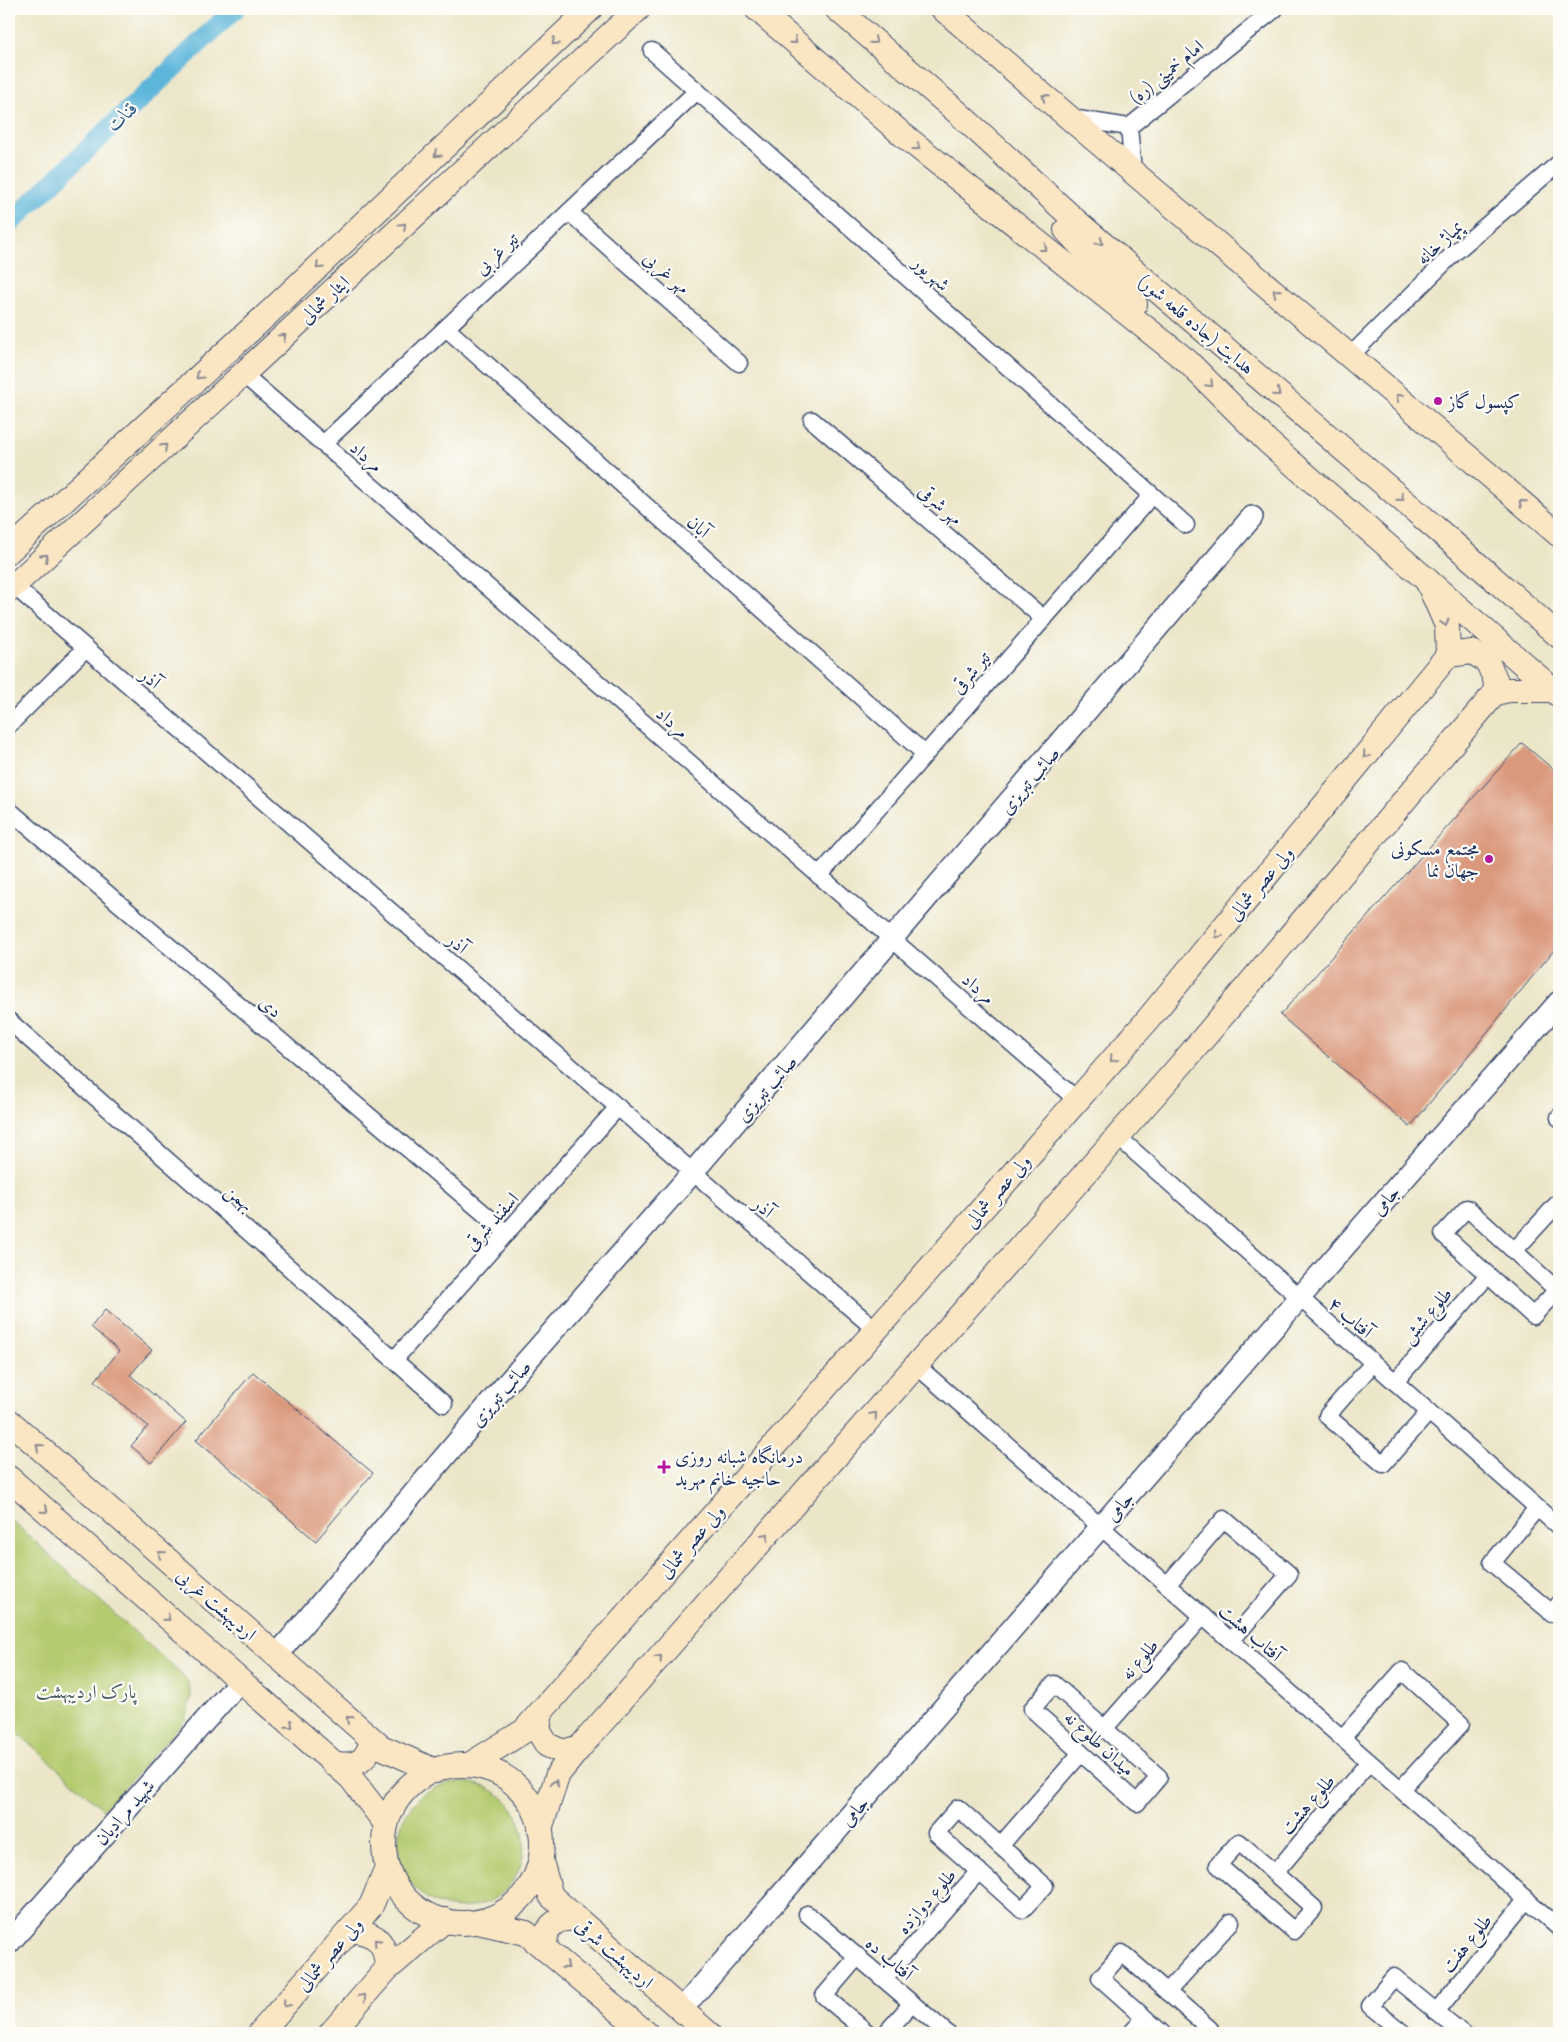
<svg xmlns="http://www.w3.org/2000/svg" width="1568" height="2042" viewBox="0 0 1568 2042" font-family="'IM FELL English',Amiri,serif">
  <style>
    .green { fill: #b5cb6f; stroke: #687d66 }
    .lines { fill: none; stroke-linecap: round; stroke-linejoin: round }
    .canal { stroke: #5db6da; stroke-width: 20 }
    .building { fill: #da987b }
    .minor-casing { stroke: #3a4a6e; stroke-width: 19 }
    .tertiary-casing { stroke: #3a4a6e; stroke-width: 24 }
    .secondary-casing { stroke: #3a4a6e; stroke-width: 26 }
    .minor { stroke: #fff; stroke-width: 16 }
    .tertiary { stroke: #fff; stroke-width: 21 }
    .secondary { stroke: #fbe6c4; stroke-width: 24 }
    .oneway { stroke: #8b8a91 }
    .poi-dot { fill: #b5179e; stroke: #fdfcf7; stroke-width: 2 }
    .labels { text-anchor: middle; stroke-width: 4.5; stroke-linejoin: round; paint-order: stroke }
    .street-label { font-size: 19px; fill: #1b2f5e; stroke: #fdfcf7 }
    .poi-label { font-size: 19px; fill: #1b2f5e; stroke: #fdfcf7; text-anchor: start }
    .park-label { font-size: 19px; fill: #495e63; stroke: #fdfcf7 }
    .water-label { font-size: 20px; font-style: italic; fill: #325e89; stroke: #fdfcf7 }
  </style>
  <rect width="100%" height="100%" fill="#fdfcf7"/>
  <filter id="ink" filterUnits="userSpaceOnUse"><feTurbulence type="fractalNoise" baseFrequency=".02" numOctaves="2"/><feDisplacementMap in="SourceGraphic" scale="10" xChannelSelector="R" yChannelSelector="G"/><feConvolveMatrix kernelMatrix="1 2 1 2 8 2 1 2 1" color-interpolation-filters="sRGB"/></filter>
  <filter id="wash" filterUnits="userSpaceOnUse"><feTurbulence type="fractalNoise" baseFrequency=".0096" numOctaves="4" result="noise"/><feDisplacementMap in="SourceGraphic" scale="20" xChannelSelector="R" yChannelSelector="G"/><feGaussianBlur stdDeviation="1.12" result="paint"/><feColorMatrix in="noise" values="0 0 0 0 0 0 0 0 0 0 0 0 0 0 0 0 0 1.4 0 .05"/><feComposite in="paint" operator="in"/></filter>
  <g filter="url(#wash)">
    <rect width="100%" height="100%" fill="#ece6c9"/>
    <!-- green -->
    <g class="green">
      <polygon points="9,1518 182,1675 189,1685 191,1696 185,1720 104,1810 9,1725"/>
      <circle cx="461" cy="1845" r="63"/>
    </g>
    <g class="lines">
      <!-- canal -->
      <polyline class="canal" points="9,224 235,9"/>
    </g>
    <g id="blocks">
      <!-- building -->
      <g class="building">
        <polygon points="1522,743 1559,774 1559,944 1410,1127 1280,1015"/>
        <polygon points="105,1310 152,1350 130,1375 186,1422 151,1463 131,1446 148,1426 95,1381 119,1351 91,1327"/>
        <polygon points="253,1372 373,1473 316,1541 196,1440"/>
      </g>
    </g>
  </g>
  <g filter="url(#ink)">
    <use href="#blocks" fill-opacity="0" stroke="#3a4a6e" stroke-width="1"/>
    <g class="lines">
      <defs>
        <g id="minor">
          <polyline points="652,51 1186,525"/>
          <polyline points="1071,118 1129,127"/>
          <polyline points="1129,127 1275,9"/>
          <polyline points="1129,127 1133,172"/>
          <polyline points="569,212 739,363"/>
          <polyline points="446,328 925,754"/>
          <polyline points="1351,355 1453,254 1559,163"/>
          <polyline points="243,374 1077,1100"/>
          <polyline points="812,420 1044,619"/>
          <polyline points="323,444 697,91"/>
          <polyline points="14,586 876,1330"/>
          <polyline points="9,725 86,648"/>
          <polyline points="9,810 507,1233"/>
          <polyline points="819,876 1152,495"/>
          <polyline points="9,1021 444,1404"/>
          <polyline points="1559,1117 1559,1118"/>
          <polyline points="1118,1137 1559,1527"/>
          <polygon points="1467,1208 1557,1290 1533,1316 1443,1234"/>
          <polyline points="1514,1251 1559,1202"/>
          <polyline points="394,1360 618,1107"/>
          <polyline points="1373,1363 1327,1416 1383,1464 1429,1412"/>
          <polyline points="917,1366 1559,1928"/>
          <polyline points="1395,1382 1488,1275"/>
          <polyline points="1537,1508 1492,1563 1552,1613 1559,1604"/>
          <polyline points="1167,1585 1224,1519 1289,1574 1231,1641"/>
          <polygon points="1054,1684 1159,1777 1137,1803 1032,1709"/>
          <polyline points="1104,1729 1203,1616"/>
          <polyline points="1342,1738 1402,1671 1461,1724 1401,1789"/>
          <polygon points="958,1808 1045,1886 1022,1910 936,1833"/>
          <polygon points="1239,1842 1314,1908 1294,1931 1218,1865"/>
          <polyline points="1000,1846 1081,1753"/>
          <polyline points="1275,1873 1369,1762"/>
          <polyline points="807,1914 947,2033"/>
          <polyline points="858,1956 824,1996 868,2033"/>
          <polyline points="884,1979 979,1871"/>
          <polyline points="1167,1992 1231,1922"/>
          <polyline points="1436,2012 1527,1899"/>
          <polyline points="886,2033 912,2003"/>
          <polyline points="1131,2033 1145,2018"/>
          <polyline points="1162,2033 1100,1978 1122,1953 1210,2029 1206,2033"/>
          <polyline points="1403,2033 1370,2006 1394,1977 1462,2033"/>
        </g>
        <g id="tertiary">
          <polyline points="276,1656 502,1389 693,1172 1252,517"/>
          <polyline points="9,1943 240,1681"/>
          <polyline points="681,2010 1296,1302 1559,1002"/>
        </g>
        <g id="secondary">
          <polyline points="757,9 903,135 1187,361 1268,442 1559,695"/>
          <polyline points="837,9 956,111 1076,221 1453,543 1559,636"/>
          <path d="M943 9C1147 186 1355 359 1559 535"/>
          <polyline points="1066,230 1135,304"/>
          <polyline points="9,551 272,310 590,9"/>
          <polyline points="9,590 638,9"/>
          <polyline points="1448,655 1472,652 1487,661 1496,681 1495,693"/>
          <polyline points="9,1421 381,1747 435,1771"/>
          <polyline points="9,1478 351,1778 386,1824"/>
          <polyline points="541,1712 538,1730 547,1745 563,1752 580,1747"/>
          <path d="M334 1764C359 1766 364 1763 373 1740"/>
          <polyline points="469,1765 524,1731 1145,1023 1448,655 1447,626 1426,578"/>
          <circle cx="463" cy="1844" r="79"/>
          <polyline points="540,1829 558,1774 580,1747 1185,1060 1495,693 1509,690 1553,690"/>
          <polyline points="541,1861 551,1896 708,2033"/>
          <polyline points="478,1922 526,1933 646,2033"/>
          <path d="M350 1930C377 1933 386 1942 387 1969"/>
          <path d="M545 1949C545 1926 554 1917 577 1919"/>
          <polyline points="260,2033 371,1906 387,1868"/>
          <polyline points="331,2033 387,1969 445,1920"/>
        </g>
      </defs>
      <!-- minor casing -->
      <use href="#minor" class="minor-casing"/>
      <!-- tertiary casing -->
      <use href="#tertiary" class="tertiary-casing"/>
      <!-- secondary casing -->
      <use href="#secondary" class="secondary-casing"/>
      <!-- minor -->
      <use href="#minor" class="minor"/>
      <!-- tertiary -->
      <use href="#tertiary" class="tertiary"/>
      <!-- secondary -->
      <use href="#secondary" class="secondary"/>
    </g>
    <!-- one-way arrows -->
    <defs><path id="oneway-chevron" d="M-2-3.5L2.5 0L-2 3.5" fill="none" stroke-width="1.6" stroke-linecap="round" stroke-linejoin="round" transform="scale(1.25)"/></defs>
    <g class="oneway">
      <use href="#oneway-chevron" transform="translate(794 41) rotate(41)"/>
      <use href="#oneway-chevron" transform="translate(874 41) rotate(41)"/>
      <use href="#oneway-chevron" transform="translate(555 42) rotate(137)"/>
      <use href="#oneway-chevron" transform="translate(1045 97) rotate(-140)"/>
      <use href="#oneway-chevron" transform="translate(917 147) rotate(38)"/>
      <use href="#oneway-chevron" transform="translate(437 154) rotate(137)"/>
      <use href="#oneway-chevron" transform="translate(403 226) rotate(-43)"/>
      <use href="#oneway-chevron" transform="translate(1100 242) rotate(40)"/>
      <use href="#oneway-chevron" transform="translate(1044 248) rotate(38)"/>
      <use href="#oneway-chevron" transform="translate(319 266) rotate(137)"/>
      <use href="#oneway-chevron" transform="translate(1276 292) rotate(-140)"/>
      <use href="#oneway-chevron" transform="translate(283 337) rotate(-43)"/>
      <use href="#oneway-chevron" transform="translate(199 376) rotate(137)"/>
      <use href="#oneway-chevron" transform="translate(1210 384) rotate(45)"/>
      <use href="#oneway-chevron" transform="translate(1277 393) rotate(40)"/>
      <use href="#oneway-chevron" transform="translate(1399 397) rotate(-139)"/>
      <use href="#oneway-chevron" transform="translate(164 447) rotate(-43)"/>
      <use href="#oneway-chevron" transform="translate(1401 498) rotate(40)"/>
      <use href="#oneway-chevron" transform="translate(1522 503) rotate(-139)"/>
      <use href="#oneway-chevron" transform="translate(45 557) rotate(-43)"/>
      <use href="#oneway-chevron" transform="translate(1445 623) rotate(73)"/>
      <use href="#oneway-chevron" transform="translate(1366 755) rotate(130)"/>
      <use href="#oneway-chevron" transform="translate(1218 935) rotate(130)"/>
      <use href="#oneway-chevron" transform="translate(1113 1059) rotate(131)"/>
      <use href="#oneway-chevron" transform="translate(874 1415) rotate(-49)"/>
      <use href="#oneway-chevron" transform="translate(39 1447) rotate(-139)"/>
      <use href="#oneway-chevron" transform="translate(45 1510) rotate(41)"/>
      <use href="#oneway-chevron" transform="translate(766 1536) rotate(-49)"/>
      <use href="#oneway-chevron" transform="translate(161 1554) rotate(-139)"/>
      <use href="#oneway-chevron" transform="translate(167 1618) rotate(41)"/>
      <use href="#oneway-chevron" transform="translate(659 1658) rotate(-49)"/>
      <use href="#oneway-chevron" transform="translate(349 1719) rotate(-139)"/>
      <use href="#oneway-chevron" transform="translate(290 1725) rotate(41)"/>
      <use href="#oneway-chevron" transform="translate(555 1783) rotate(-71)"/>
      <use href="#oneway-chevron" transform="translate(377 1942) rotate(-133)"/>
      <use href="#oneway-chevron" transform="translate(566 1966) rotate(40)"/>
      <use href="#oneway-chevron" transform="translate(363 1997) rotate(-49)"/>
      <use href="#oneway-chevron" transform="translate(286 2004) rotate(131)"/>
    </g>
  </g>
  <!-- markers -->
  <g class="poi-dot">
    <circle cx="1438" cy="401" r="5"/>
    <circle cx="1489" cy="859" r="5"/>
    <path d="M661.5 1459.5h5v5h5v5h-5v5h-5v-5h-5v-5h5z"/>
  </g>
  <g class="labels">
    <!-- street labels -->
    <g class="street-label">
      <text transform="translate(1166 71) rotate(-39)" y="7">امام خمینی (ره)</text>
      <text transform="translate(1439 242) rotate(-43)" y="7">پمپاژ خانه</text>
      <text transform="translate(496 253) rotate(-43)" y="7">تیر غربی</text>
      <text transform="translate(667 272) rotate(41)" y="7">مهر غربی</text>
      <text transform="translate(932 273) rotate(42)" y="7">شهریور</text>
      <text transform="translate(324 299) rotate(-43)" y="7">ایثار شمالی</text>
      <text transform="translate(1197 324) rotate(40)" y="7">هدایت (جاده قلعه شور)</text>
      <text transform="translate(367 456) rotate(41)" y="7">مرداد</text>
      <text transform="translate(941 504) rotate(41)" y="7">مهر شرقی</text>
      <text transform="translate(699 526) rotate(42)" y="7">آبان</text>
      <text transform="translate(970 672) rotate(-49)" y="7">تیر شرقی</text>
      <text transform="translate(151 678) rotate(41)" y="7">آذر</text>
      <text transform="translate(673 722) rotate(41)" y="7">مرداد</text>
      <text transform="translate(1029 780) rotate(-50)" y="7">صائب تبریزی</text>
      <text transform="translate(1260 883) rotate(-50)" y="7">ولی عصر شمالی</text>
      <text transform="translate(458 943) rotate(41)" y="7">آذر</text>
      <text transform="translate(979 988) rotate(41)" y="7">مرداد</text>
      <text transform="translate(271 1006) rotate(40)" y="7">دی</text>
      <text transform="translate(766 1088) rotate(-49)" y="7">صائب تبریزی</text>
      <text transform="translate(997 1191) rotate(-49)" y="7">ولی عصر شمالی</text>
      <text transform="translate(240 1197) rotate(41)" y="7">بهمن</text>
      <text transform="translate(1385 1200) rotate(-49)" y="7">جامی</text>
      <text transform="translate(764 1207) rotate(41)" y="7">آذر</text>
      <text transform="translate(491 1221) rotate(-48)" y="7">اسفند شرقی</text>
      <text transform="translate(1426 1315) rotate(-49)" y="7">طلوع شش</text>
      <text transform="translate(1351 1317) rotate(41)" y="7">آفتاب ۴</text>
      <text transform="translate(500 1393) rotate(-49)" y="7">صائب تبریزی</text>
      <text transform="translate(1119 1506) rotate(-49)" y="7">جامی</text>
      <text transform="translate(691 1541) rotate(-49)" y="7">ولی عصر شمالی</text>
      <text transform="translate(217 1604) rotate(41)" y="7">اردیبهشت غربی</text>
      <text transform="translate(1251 1632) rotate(41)" y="7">آفتاب هشت</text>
      <text transform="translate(1139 1659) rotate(-49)" y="7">طلوع نه</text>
      <text transform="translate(1100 1743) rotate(42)" y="7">میدان طلوع نه</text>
      <text transform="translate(1307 1804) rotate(-49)" y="7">طلوع هشت</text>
      <text transform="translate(854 1811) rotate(-49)" y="7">جامی</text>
      <text transform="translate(124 1812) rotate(-49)" y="7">شهید مرادیان</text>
      <text transform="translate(926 1901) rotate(-49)" y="7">طلوع دوازده</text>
      <text transform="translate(1466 1943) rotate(-51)" y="7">طلوع هفت</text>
      <text transform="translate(615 1953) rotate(41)" y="7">اردیبهشت شرقی</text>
      <text transform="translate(329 1954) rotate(-49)" y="7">ولی عصر شمالی</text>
      <text transform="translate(890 1958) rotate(41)" y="7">آفتاب ده</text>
    </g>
    <!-- poi labels -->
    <g class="poi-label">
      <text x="1448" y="408">کپسول گاز</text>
      <text x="1479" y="855" text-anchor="end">مجتمع مسکونی<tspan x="1479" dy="22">جهان نما</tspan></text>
      <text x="675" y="1463">درمانگاه شبانه‌ روزی<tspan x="675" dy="22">حاجیه‌ خانم مهربد</tspan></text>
    </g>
    <!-- park labels -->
    <g class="park-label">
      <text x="86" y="1698">پارک اردیبهشت</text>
    </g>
    <!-- water labels -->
    <g class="water-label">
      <text transform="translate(122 116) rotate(-44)" y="7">قنات</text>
    </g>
  </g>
  <!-- margin -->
  <rect width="1568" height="2042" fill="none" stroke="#fdfcf7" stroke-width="30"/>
</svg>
